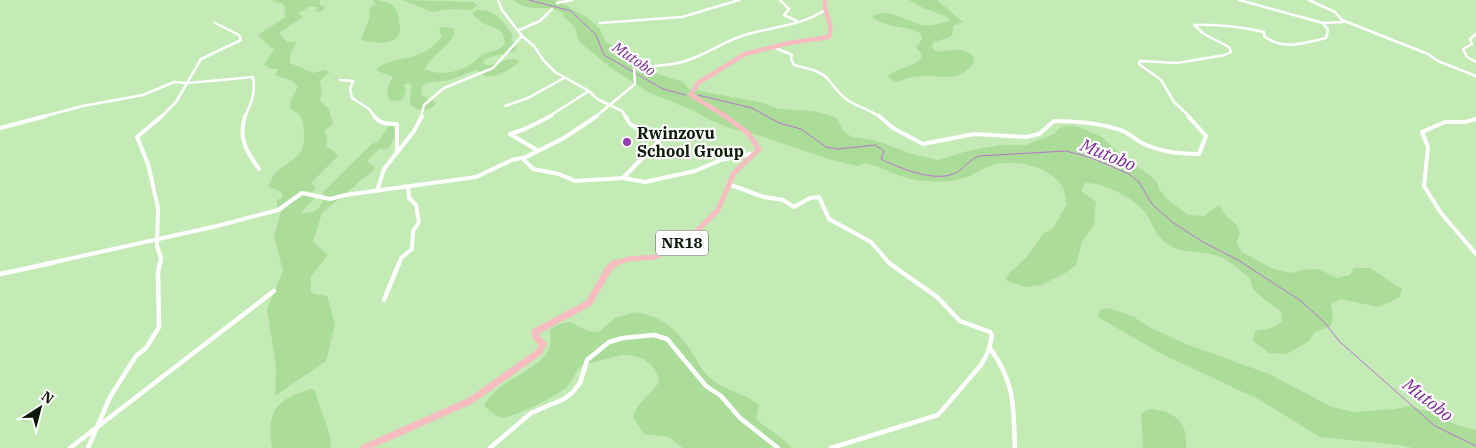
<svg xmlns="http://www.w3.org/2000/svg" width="1476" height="448" viewBox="0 0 1476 448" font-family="'IBM Plex Serif',serif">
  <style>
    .green { fill: #abdc99 }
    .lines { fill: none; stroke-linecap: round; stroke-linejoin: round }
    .stream { stroke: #b876ce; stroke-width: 1 }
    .street-far2 { stroke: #fff; stroke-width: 2.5 }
    .street-far1 { stroke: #fff; stroke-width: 4 }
    .street { stroke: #fff; stroke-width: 4.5 }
    .primary-far2 { stroke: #f5bdbf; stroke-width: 4.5 }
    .primary-far1 { stroke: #f5bdbf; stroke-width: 5 }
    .primary { stroke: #f5bdbf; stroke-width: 7 }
    .poi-dot { fill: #923eac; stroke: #fefefe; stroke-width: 2 }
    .labels { text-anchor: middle; stroke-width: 4.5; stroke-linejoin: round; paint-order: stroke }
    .far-water-label { font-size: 15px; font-style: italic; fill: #792791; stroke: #fefefe }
    .shield { fill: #fefefe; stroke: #545e50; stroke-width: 1 }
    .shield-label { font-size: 15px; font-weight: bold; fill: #0b1906 }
    .poi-label { font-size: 16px; font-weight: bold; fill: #0b1906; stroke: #fefefe; text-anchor: start }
    .water-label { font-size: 18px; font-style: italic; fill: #792791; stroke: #fefefe }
  </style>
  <rect width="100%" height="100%" fill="#c4eab6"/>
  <!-- green -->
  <g class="green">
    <path d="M273 0H320V5L325 7 322 11 316 12 317 7H308L298 14 303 17 279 33 287 42H297L290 54V63L313 73 324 70 330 72 320 81 322 91 320 101 329 109 333 124 324 131 327 138 326 147 333 150 338 156 311 183 316 188 313 192 301 191 280 208 277 207V200L283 197 281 192 268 186C271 181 273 175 276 172 292 158 305 159 304 133 303 117 303 117 290 108L291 99 298 87 293 81 275 75 278 69H271L264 65 274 50 258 35 286 17 284 11 286 8 282 3 273 2Z"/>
    <path d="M373 0C389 0 399 6 399 23 399 25 401 28 400 31 397 47 371 43 361 40 364 27 372 22 369 8L376 4Z"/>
    <polygon points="403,0 473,2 477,5 472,10 452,9 432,12"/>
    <path d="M513 0H556L586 17 599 28 606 42 655 73 683 82 689 89 759 102 779 109 815 111 837 118 843 131 852 137 877 141 912 154 938 160 971 150 1001 145H1026L1054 134 1058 129 1067 125 1079 127 1102 137 1125 159 1147 173 1156 181 1159 189 1167 199 1188 215 1204 216 1219 205 1226 216 1237 225 1240 234 1236 242 1242 252 1273 269 1291 273 1303 270 1318 269 1337 278 1350 275 1354 268H1370L1402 289 1399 298 1378 307 1341 299 1331 304 1333 316 1331 326 1315 332 1309 341 1287 354 1269 353 1253 341 1255 331 1272 328 1282 322 1281 311C1272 304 1261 298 1254 290 1251 287 1252 283 1250 279 1248 275 1228 261 1223 258 1204 249 1184 256 1166 243 1156 236 1153 225 1147 215 1137 199 1103 182 1085 183L1081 191 1096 202 1094 225 1082 241 1076 265 1067 272 1041 285 1025 287 1005 280 1010 272 1027 257 1043 234 1053 228 1067 204C1065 199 1065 191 1062 186 1048 165 1015 159 992 165 982 168 974 175 964 178 952 182 938 182 926 181 903 181 884 166 863 163L858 166 831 160 764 137 730 128 710 120 694 111 648 92 611 68 582 44 578 40 575 27 564 17 563 13C544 2 533 15 513 0Z"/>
    <path d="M909 0H937L963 22 953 26V33L950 37 934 42 931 47 938 52C952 50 965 46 974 58 974 64 971 67 966 71 950 82 937 74 919 76 911 76 904 80 896 82L887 77C896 67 910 69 921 59V53L916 48 922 39 921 34C906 24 890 30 872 17 886 6 907 21 921 25 930 27 942 23 950 21L948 17 923 8Z"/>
    <path d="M479 10C495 9 504 23 513 36L511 39 517 47 515 51C504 55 493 54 483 61L484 64C494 68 506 57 517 59L519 62C511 69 494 80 483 75 481 74 479 71 476 70L450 80 426 83 422 87 421 95 435 102 436 104C429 112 419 111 411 106 408 98 413 91 411 83L404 84 406 90 403 99 395 101 389 100 387 89 393 77 378 71 377 68C398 54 423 63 442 36L439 30 441 27 454 28V35C447 48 429 58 425 69 439 76 458 73 471 64 476 61 478 57 484 54 492 51 500 51 505 44 503 25 493 29 483 23 480 21 476 18 473 15V12Z"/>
    <path d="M393 125 396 135 388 149H379L367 161 376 168 322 213 313 242 328 255 311 276V293L327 296 335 324 326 361 275 396 276 366 267 309 283 271 274 236 281 212 302 193 315 197 301 213C315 214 325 207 323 192L372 144 378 142 388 127Z"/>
    <polygon points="1109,308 1134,317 1149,327 1186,344 1269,374 1332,407 1354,412 1395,409 1410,406 1436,414 1456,425 1476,430 1476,448 1413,448 1400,445 1320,437 1258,399 1162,354 1098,317 1100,310"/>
    <path d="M636 312C664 318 675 327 691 351 696 359 701 369 708 376 723 391 744 392 759 405L756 419C768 430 782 436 792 448H683L669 437 644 434 633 417 637 407 659 383C658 366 642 354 624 355 617 355 609 359 602 360 595 362 586 363 580 367 575 372 573 381 567 387 559 395 509 421 499 417 494 415 488 409 484 406 496 379 544 370 550 346 551 342 550 335 550 330L559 324 570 322 588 331 599 332 615 318Z"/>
    <path d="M310 389 315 390C318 406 334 436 330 448H272C266 411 276 400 310 389Z"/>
    <path d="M1149 409C1173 410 1189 422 1186 448H1143L1141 414Z"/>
  </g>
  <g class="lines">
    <!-- stream -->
    <g class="stream">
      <polyline points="529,0 571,11 596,35 604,55 663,89 686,95"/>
      <path d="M698 95 752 108 779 123 801 129 826 147 838 149 875 145 884 151 881 159C899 168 934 182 953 174 963 170 967 161 979 156L1066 151 1092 158 1129 174 1139 182 1152 204 1172 222 1203 242 1238 260 1301 301 1324 322 1340 342 1435 426 1476 446"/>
    </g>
    <!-- street-far2 -->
    <g class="street-far2">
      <polyline points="498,0 502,10 523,37 534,46 544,61 555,72 589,91 597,99 622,111 626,117"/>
      <polyline points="780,0 789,9 784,15 797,21"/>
      <polyline points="1239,0 1323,23 1344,22"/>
      <polyline points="1309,0 1335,12 1342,20 1428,54 1438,61 1476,76"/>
      <polyline points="557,3 572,0"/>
      <polyline points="600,23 682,17 739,0"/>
      <polyline points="519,30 540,21 552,9"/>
      <polyline points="1476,34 1470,39 1472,44 1463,49 1467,57 1476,62"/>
      <path d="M773 47 792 55 791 59 794 65C805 68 819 70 827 78 834 86 839 95 849 101 859 107 870 110 880 117"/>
      <polyline points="340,80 353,81 350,89 352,98 369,109 375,117"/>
      <polyline points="505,106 528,98 564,78"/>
      <path d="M41 117 83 106 143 95 174 82 188 83 253 77C256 93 251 103 245 117"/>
      <polyline points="161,117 176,102 201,59 241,40 239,35 215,23"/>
      <polyline points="421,117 424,105 444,88 493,68 522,36"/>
      <polyline points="548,117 589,91"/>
      <path d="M595 117 635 84 634 67C652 66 674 66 691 59 711 52 728 39 748 34 773 27 803 25 825 10"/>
      <path d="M1190 117 1174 102 1161 80 1139 64 1140 61 1177 63 1225 55 1231 52 1229 47 1204 34 1194 25C1218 24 1241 27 1264 32V36C1283 51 1304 43 1326 38L1328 30 1323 23"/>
    </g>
    <!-- street-far1 -->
    <g class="street-far1">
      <path d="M245 116C238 138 246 151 259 169"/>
      <path d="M374 116C380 124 387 124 397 124V152"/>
      <path d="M879 116 893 128 923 144 974 134 1026 137 1039 134 1054 121C1077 121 1101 123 1123 131 1130 134 1136 140 1142 143 1160 152 1180 154 1199 154L1206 136 1188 116"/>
      <polyline points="1476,119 1465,122 1445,122 1422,132 1428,147 1424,186 1441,213 1476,254"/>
      <polyline points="0,128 46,116"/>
      <polyline points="537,150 510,134 525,129 551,116"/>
      <polyline points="522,158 533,169 559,174 575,181 623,178 645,182 695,171 721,160 755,153"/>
      <polyline points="623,178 659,141 630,124 625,116"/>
      <polyline points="728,184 764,197 783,200 794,207 810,198 819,197 829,219 871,242 890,264"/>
      <polyline points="377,191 384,169 414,131 422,116"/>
      <polyline points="46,264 217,226 278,210 302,193 330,199 345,195 476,177 512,160 526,157 564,138 597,116"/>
      <polyline points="160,264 161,258 157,246 158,208 148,164 137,137 162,116"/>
      <polyline points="399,264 401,258 412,249 413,231 419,222 416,205 409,198 408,187"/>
    </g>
    <!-- street -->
    <g class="street">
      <polyline points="0,274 52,263"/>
      <polyline points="384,300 399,263"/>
      <path d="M990 348C1016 385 1013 405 1015 448"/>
      <polyline points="70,448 274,291"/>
      <polyline points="88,448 110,397 136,356 146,348 159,327 158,272 160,263"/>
      <polyline points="490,448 531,413 564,399 572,393 580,383 587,360 609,342 623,338 654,335 667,339 706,386 721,396 740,418 778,448"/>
      <polyline points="831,448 938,415 981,365 988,352 992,336 990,332 960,321 937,297 889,263"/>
    </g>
    <!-- primary-far2 -->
    <path class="primary-far2" d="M727 117 691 95 698 83 745 54 789 43 829 37C834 23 823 14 825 0"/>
    <!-- primary-far1 -->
    <polyline class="primary-far1" points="614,264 628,259 655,257 671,250 692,236 718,210 734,173 759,149 748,133 725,116"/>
    <!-- primary -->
    <polyline class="primary" points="364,448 470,401 539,352 543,344 536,337 535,332 589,303 609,268 615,263"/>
  </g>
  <!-- markers -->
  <circle class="poi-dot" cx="627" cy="142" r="5"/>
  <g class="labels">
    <!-- far-water labels -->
    <g class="far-water-label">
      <text transform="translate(634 59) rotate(34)" y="5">Mutobo</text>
    </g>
    <!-- shield labels -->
    <rect class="shield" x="656" y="230.5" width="52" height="25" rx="4"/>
    <g class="shield-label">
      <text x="682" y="248">NR18</text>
    </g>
    <!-- poi labels -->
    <g class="poi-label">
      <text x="637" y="139">Rwinzovu<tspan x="637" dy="18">School Group</tspan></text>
    </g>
    <!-- water labels -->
    <g class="water-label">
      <text transform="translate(1108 155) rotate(22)" y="6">Mutobo</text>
      <text transform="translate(1428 400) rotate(38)" y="6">Mutobo</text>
    </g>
  </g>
  <!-- north arrow -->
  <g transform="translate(40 408) rotate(36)" stroke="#fefefe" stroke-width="4" paint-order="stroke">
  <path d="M0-4L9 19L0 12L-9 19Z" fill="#0b1906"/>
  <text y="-8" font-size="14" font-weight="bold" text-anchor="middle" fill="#0b1906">N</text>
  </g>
</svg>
